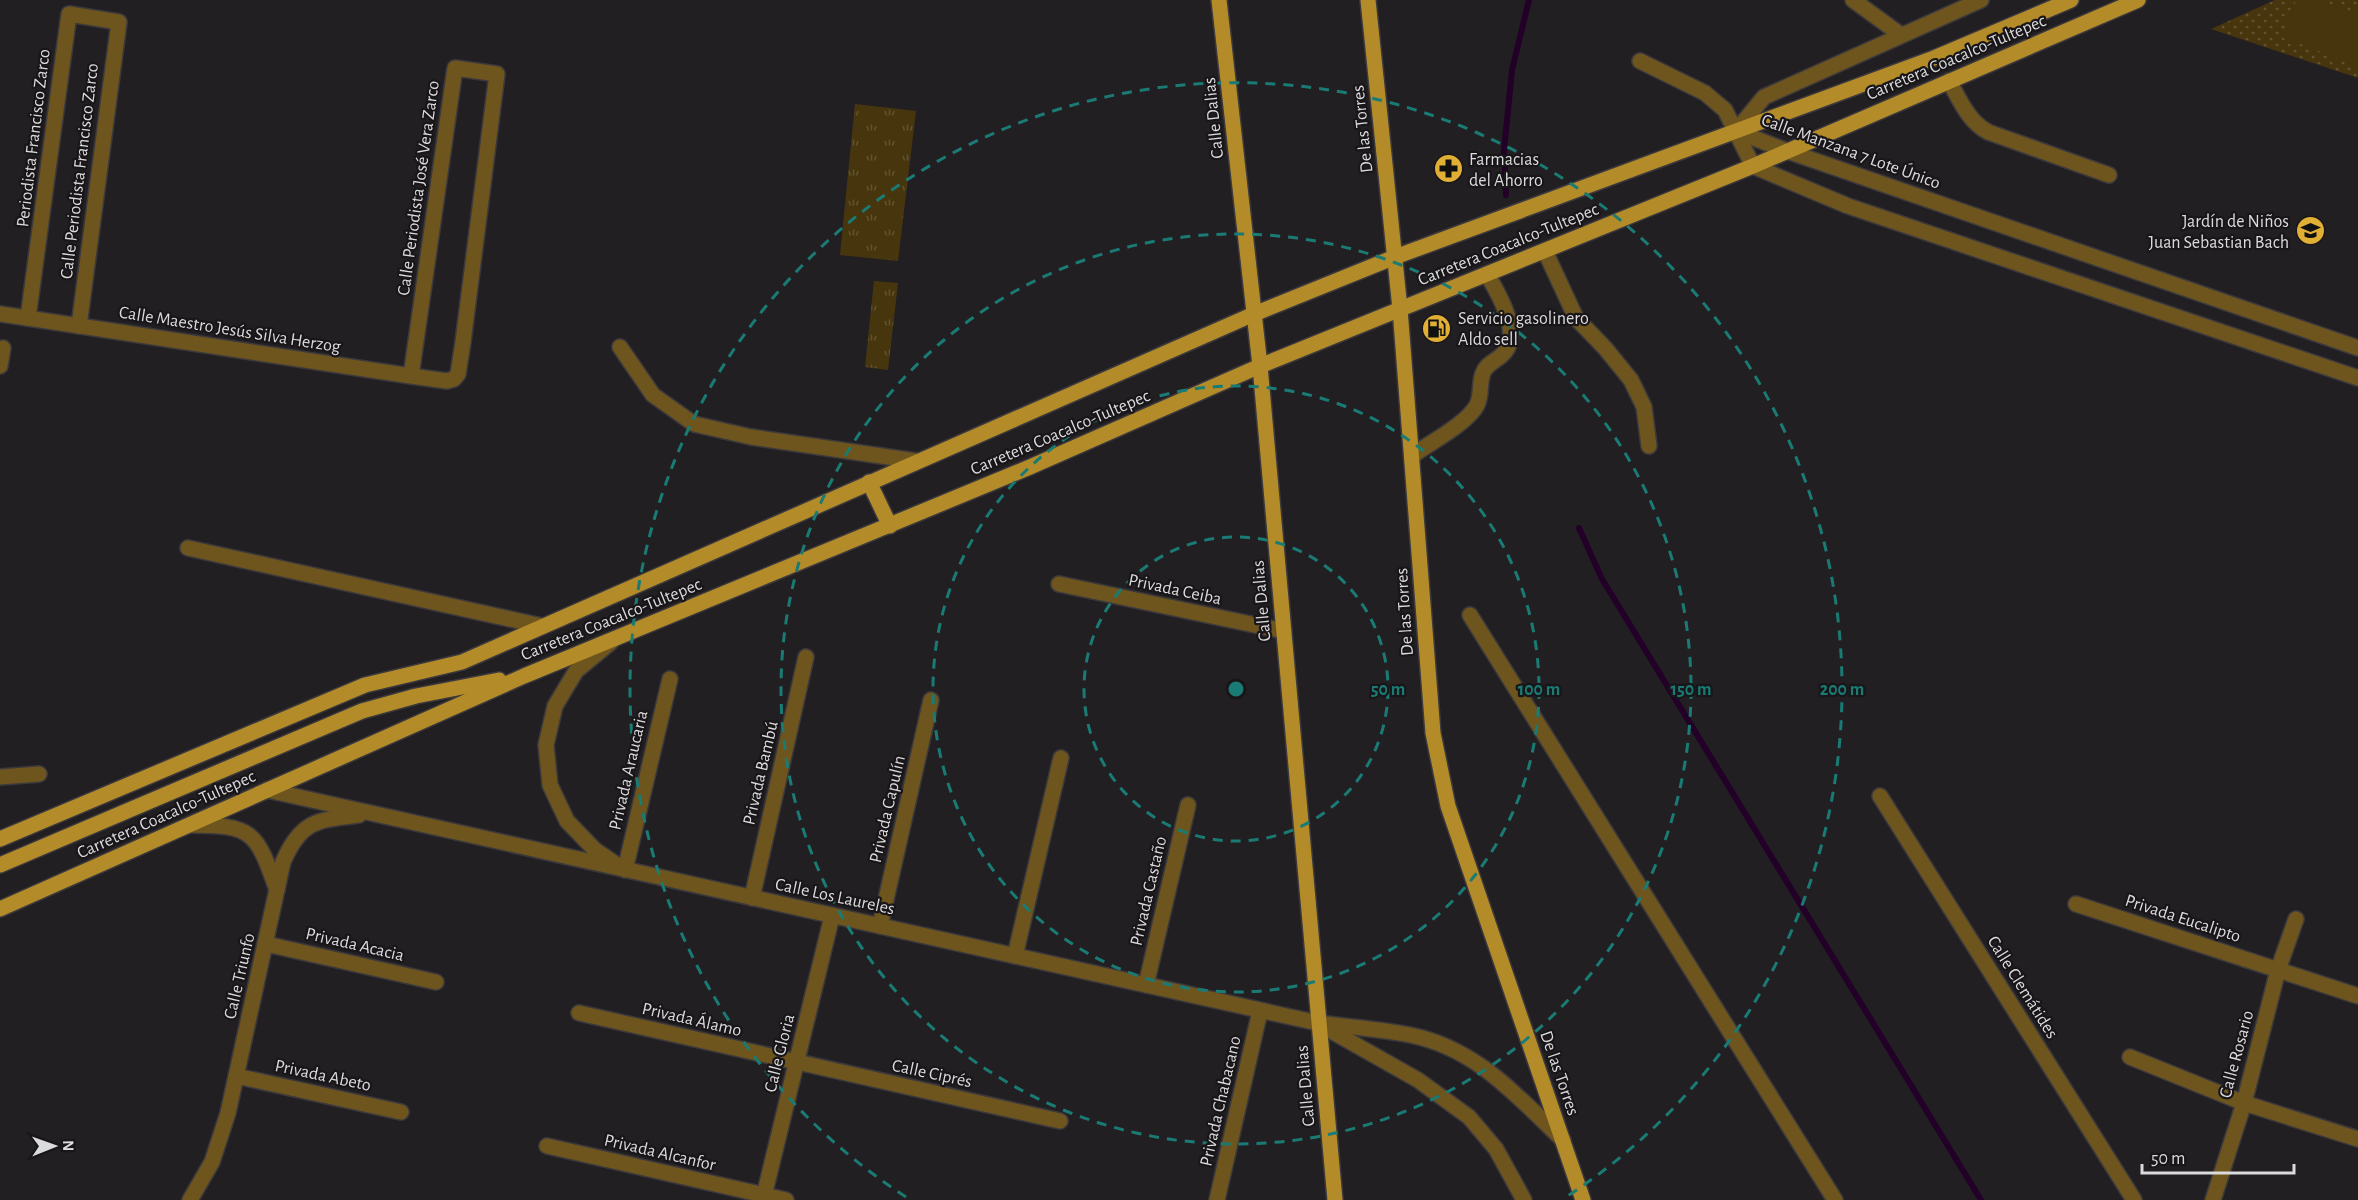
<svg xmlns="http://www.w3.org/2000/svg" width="2358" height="1200" viewBox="0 0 2358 1200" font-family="'Alegreya Sans',sans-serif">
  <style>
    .grass { fill: url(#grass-tufts) }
    .park { fill: url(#park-dots) }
    .pitch { fill: #47360d }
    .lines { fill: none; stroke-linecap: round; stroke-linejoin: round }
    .stream { stroke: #220028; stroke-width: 6 }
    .minor-casing { stroke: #3c393d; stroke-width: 18 }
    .major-casing { stroke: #3c393d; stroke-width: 18 }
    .minor { stroke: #6d551d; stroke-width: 15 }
    .major { stroke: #b38b29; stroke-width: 15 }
    .ring { fill: none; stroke: #197b74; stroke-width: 3; stroke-dasharray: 10 8 }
    .labels { text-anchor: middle; stroke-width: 4.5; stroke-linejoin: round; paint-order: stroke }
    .street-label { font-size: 18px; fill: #dbdadc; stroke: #191619 }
    .poi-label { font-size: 18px; fill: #dbdadc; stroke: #191619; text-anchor: start }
    .centre { fill: #197b74; stroke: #191619; stroke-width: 3 }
    .ring-label { font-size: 18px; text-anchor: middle; font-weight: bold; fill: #197b74; stroke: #191619; stroke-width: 4.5; stroke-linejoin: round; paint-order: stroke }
  </style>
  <defs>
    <pattern id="grass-tufts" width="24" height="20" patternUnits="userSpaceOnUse" patternTransform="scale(1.5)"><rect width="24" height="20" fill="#47360d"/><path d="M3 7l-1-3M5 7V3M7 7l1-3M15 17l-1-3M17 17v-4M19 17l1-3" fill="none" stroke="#615230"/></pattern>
    <pattern id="park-dots" width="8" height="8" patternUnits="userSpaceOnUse" patternTransform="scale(1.5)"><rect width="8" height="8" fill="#47360d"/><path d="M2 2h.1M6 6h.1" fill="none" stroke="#615230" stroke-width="1.8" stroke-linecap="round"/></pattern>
  </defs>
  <rect width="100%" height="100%" fill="#221f23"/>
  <!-- grass -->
  <g class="grass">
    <polygon points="855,104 916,111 898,261 840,255"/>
    <polygon points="874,281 898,283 888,370 865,367"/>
  </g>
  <!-- park -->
  <polygon class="park" points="2275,0 2358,0 2358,78 2211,29"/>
  <!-- pitch -->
  <polygon class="pitch" points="2296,0 2317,0 2358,14 2358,66 2282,37"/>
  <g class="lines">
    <!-- stream -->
    <g class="stream">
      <polyline points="1506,195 1504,150 1512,70 1529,0"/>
      <polyline points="1579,528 1602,579 1981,1200"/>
    </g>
    <defs>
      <g id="minor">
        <polyline points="1853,0 1901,35"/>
        <polyline points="1640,61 1705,93 1725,110 1753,166 1848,206 2358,378"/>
        <path d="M1949 81C1960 100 1968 121 1988 132L2109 175"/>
        <polyline points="1736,131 1787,151 2358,348"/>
        <polyline points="1736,131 1764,97 1981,0"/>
        <polyline points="1545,251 1576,318 1605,348 1631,380 1644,407 1649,446"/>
        <polyline points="0,314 411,376 447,381 454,379 458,374 463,342 497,74 455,68 411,376"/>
        <polyline points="28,318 69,14 119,22 79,326"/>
        <polyline points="620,347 653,395 694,424 751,437 916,461"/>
        <polyline points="0,366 3,348"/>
        <path d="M1412 456C1429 443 1467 424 1477 405 1482 395 1479 383 1483 373 1486 364 1496 361 1502 355 1524 335 1498 293 1487 274"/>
        <polyline points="188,548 542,626"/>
        <polyline points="1059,584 1284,631"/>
        <polyline points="1470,615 1835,1200"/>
        <polyline points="611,642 576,671 555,706 546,745 550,785 567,821 595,850 617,865"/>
        <polyline points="0,777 39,774"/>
        <path d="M267 790 1318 1023C1348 1027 1380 1029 1410 1035 1476 1048 1517 1096 1563 1140"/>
        <polyline points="1880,796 2134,1200"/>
        <path d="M189 825C253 825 256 831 277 890"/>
        <polyline points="625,870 670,679"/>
        <polyline points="752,898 806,657"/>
        <polyline points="2076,904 2358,996"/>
        <polyline points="880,926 931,700"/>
        <polyline points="266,944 436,982"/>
        <polyline points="1015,956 1061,758"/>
        <polyline points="1146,985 1188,805"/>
        <polyline points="579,1013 1060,1121"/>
        <polyline points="1326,1028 1418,1080 1469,1117 1496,1149 1524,1200"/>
        <polyline points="2130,1057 2244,1103 2358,1139"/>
        <polyline points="236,1076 401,1112"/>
        <polyline points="547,1146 786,1200"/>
        <path d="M190 1200 212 1162 228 1113 283 862C301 820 318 820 359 815"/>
        <polyline points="763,1200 832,916"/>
        <polyline points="1217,1200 1260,1011"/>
        <polyline points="2213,1200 2244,1103 2278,970 2296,919"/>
      </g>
      <g id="major">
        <polyline points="1219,0 1260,366 1335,1200"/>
        <polyline points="1368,0 1400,309 1433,733 1448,806 1583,1200"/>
        <polyline points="869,482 890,526"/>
        <polyline points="0,839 365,685 462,662 1254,314 1395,257 1934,58 2071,0"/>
        <polyline points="0,865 362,711 416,696 499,680"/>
        <polyline points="0,909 524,676 1030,467 1260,366 1753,166 2138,0"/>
      </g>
    </defs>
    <!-- minor casing -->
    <use href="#minor" class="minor-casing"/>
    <!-- major casing -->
    <use href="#major" class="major-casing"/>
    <!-- minor -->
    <use href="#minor" class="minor"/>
    <!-- major -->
    <use href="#major" class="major"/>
  </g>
  <!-- distance rings -->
  <g class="ring">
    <circle cx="1236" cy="689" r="152"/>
    <circle cx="1236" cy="689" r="303"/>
    <circle cx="1236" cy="689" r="455"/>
    <path d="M906 1197A606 606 0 1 1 1566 1197"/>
  </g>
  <!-- icons -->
  <defs>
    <symbol id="pharmacy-disc" viewBox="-11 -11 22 22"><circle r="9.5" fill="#e1af34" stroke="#191619"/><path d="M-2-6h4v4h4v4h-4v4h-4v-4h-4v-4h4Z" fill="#111"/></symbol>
    <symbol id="school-disc" viewBox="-11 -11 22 22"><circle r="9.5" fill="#e1af34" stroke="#191619"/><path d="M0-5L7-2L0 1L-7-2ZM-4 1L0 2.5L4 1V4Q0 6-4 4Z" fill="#111"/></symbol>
    <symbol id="fuel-disc" viewBox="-11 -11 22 22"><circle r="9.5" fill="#e1af34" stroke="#191619"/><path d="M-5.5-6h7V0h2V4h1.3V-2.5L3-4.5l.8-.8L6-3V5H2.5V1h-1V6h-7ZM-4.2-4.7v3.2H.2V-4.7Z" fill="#111"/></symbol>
  </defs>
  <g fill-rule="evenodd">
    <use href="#pharmacy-disc" x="1432" y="152" width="33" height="33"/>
    <use href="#school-disc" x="2294" y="214" width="33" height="33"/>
    <use href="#fuel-disc" x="1420" y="312" width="33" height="33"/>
  </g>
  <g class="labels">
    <!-- street labels -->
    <g class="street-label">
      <text transform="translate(1956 57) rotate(-23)" y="6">Carretera Coacalco-Tultepec</text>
      <text transform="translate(1213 118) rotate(-96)" y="6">Calle Dalias</text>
      <text transform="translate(1362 129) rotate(-96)" y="6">De las Torres</text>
      <text transform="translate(33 138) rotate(-83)" y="6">Periodista Francisco Zarco</text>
      <text transform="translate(1851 151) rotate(20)" y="6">Calle Manzana 7 Lote Único</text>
      <text transform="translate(79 171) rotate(-83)" y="6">Calle Periodista Francisco Zarco</text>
      <text transform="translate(418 188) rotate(-82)" y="6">Calle Periodista José Vera Zarco</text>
      <text transform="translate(1508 244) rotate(-22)" y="6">Carretera Coacalco-Tultepec</text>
      <text transform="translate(230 329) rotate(9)" y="6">Calle Maestro Jesús Silva Herzog</text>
      <text transform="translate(1060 432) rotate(-23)" y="6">Carretera Coacalco-Tultepec</text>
      <text transform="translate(1175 589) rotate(12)" y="6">Privada Ceiba</text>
      <text transform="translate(1261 601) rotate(-95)" y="6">Calle Dalias</text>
      <text transform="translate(1404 612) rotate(-94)" y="6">De las Torres</text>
      <text transform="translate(611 619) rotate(-22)" y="6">Carretera Coacalco-Tultepec</text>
      <text transform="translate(628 770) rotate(-77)" y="6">Privada Araucaria</text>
      <text transform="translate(760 773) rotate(-77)" y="6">Privada Bambú</text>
      <text transform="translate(887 809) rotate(-77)" y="6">Privada Capulín</text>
      <text transform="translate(166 814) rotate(-24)" y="6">Carretera Coacalco-Tultepec</text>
      <text transform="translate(1148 891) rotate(-77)" y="6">Privada Castaño</text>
      <text transform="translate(835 896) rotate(12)" y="6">Calle Los Laureles</text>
      <text transform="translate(2183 918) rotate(18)" y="6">Privada Eucalipto</text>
      <text transform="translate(355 944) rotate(13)" y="6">Privada Acacia</text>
      <text transform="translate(239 976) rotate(-77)" y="6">Calle Triunfo</text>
      <text transform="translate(2023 987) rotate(58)" y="6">Calle Clemátides</text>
      <text transform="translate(692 1019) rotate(13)" y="6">Privada Álamo</text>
      <text transform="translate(779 1053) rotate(-76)" y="6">Calle Gloria</text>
      <text transform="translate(2236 1054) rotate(-75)" y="6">Calle Rosario</text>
      <text transform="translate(932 1073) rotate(12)" y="6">Calle Ciprés</text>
      <text transform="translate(1560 1073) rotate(71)" y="6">De las Torres</text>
      <text transform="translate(323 1075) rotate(12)" y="6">Privada Abeto</text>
      <text transform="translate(1305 1086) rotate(-95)" y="6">Calle Dalias</text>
      <text transform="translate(1220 1101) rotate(-77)" y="6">Privada Chabacano</text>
      <text transform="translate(660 1152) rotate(13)" y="6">Privada Alcanfor</text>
    </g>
    <!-- poi labels -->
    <g class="poi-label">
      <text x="1469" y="165">Farmacias<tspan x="1469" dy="21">del Ahorro</tspan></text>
      <text x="2289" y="227" text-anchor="end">Jardín de Niños<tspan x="2289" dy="21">Juan Sebastian Bach</tspan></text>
      <text x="1458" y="324">Servicio gasolinero<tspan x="1458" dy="21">Aldo sell</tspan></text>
    </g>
  </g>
  <circle cx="1236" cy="689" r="9" class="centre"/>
  <g class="ring-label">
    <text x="1388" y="695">50 m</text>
    <text x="1539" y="695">100 m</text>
    <text x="1691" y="695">150 m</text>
    <text x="1842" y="695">200 m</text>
  </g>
  <!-- north arrow -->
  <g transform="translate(54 1146) rotate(89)" stroke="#191619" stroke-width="4.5" paint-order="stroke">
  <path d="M0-4.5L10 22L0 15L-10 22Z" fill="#dbdadc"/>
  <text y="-9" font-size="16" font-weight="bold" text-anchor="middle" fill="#dbdadc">N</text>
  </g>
  <!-- scale -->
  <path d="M2142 1164v9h152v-9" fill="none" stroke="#dbdadc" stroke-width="3"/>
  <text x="2151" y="1164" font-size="18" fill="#dbdadc" stroke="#191619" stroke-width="4.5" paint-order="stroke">50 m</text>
</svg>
